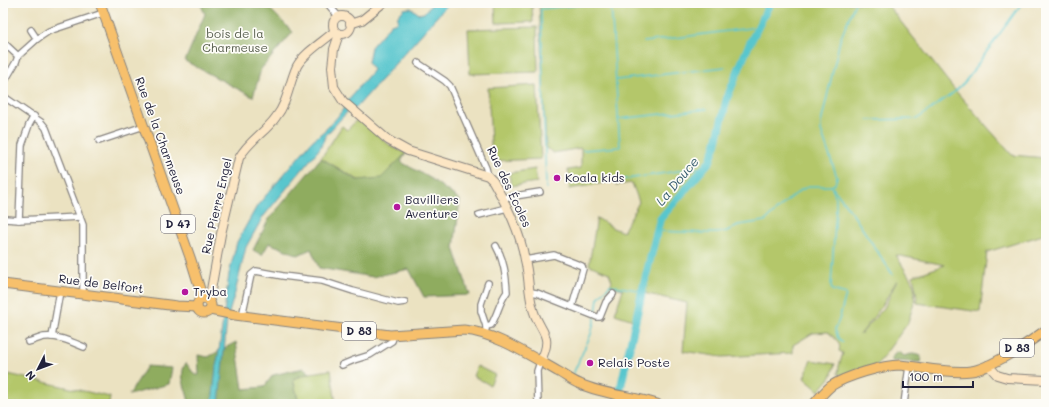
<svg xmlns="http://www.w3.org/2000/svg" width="1049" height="407" viewBox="0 0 1049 407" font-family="Mali,sans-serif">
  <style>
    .green { fill: #b4c76b; stroke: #6b7453; fill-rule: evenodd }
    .forest { fill: #8fac5f; stroke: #58674d }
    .water { fill: #59c6cd; stroke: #3e7484 }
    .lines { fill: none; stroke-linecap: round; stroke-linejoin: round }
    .stream { stroke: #59c6cd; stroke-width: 1.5 }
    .river { stroke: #59c6cd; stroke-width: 8 }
    .street-casing { stroke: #86827e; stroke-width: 8 }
    .secondary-casing { stroke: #86827e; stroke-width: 10 }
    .primary-casing { stroke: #86827e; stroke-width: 11 }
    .street { stroke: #fff; stroke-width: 5.5 }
    .secondary { stroke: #fce6c4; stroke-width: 8 }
    .primary { stroke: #f7c06c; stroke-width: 9 }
    .poi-dot { fill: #b5179e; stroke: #fdfcf7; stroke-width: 1.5 }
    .labels { text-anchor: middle; stroke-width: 3.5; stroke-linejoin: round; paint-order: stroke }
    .shield { fill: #fdfcf7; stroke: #646373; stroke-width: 1 }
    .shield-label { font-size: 11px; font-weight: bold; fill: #22223b }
    .park-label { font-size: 12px; fill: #555c4c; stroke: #fdfcf7 }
    .street-label { font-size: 12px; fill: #22223b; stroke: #fdfcf7 }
    .poi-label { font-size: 12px; fill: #22223b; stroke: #fdfcf7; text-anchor: start }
    .water-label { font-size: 13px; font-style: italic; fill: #355b6e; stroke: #fdfcf7 }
  </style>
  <rect width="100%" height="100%" fill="#fdfcf7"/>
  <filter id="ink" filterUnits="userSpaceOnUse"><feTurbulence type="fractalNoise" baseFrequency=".025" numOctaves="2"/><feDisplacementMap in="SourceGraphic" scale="8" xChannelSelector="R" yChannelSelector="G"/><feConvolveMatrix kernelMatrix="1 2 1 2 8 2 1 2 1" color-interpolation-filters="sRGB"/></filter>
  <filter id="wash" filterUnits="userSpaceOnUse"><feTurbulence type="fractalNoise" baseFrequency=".012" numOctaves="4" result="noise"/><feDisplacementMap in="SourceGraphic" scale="16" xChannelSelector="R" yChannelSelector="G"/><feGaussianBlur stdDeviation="0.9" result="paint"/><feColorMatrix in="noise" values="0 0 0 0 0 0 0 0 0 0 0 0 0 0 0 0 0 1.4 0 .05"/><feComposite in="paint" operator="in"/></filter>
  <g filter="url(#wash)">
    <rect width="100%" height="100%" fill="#ebe2c1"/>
    <!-- green -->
    <g class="green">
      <path d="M539 3H886L954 89 1012 155 1046 158V234L987 252 980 312 917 303 916 290 913 276 945 265 896 255 913 283 915 291 914 302 908 323 877 365 844 375 838 374 839 366 843 353 839 351C842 342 834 338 828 332L813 333 793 345V353L722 357 683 351 687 303 639 292 633 320 615 314 623 289 610 286 612 281 609 273 589 265 597 218 613 228 623 232 639 202 632 183 616 185 615 181 569 189 571 181 568 170 581 168V148L553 153 546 147ZM897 280 884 308 860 335 882 306Z"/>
      <polygon points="532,4 533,22 496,23 495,5"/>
      <polygon points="537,27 538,72 470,74 468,29"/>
      <polygon points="537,85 541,159 492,161 488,88"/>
      <polygon points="358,119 392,147 406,153 382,178 389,198 321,158 342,126 347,130"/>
      <polygon points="535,169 537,182 511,186 509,173"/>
      <polygon points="811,360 835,364 831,377 819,391 804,378"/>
      <polygon points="477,366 495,375 490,385 473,376"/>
      <polygon points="331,370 336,404 299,404 293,379 310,373"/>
      <polygon points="8,374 110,397 109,404 3,404 3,393"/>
    </g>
    <!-- forest -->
    <g class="forest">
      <polygon points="200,3 264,3 293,32 261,69 253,97 185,61 205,14"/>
      <polygon points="406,153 401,162 430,178 460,200 454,248 470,295 424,297 409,269 373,277 319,268 311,249 298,255 269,243 262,255 253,250 269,219 321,158 357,180 381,178"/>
      <path d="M236 342 243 389 264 387 273 375 304 368 310 373 293 379 299 404H189C188 391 177 376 186 363L195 375H199L198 355 208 357Z"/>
      <path d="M896 352 901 353 904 356C910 354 913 353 920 356L921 360 920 362H916L891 361V359Z"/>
      <polygon points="147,366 172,368 169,384 129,395"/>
    </g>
    <!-- water -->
    <path class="water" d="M433 3H449L356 108 350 109 326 135 320 148 263 217 246 247 235 293 227 319 219 404H212L216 366 219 351 229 274 237 242 257 206 313 140C325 131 342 115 348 100L373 70 368 62 371 47 391 24 397 22 398 16 404 9 411 8 419 14 424 13Z"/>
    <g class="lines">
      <!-- stream -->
      <g class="stream">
        <polyline points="644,42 758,27"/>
        <polyline points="616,80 725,67"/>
        <polyline points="618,119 707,109"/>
        <polyline points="868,120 917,119 952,94 964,83 1022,3"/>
        <polyline points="583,150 620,147 611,3"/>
        <polyline points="620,180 704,167"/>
        <polyline points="831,186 836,198 836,207 831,286 832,290 846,294 839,320 835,329 838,338 843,342"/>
        <polyline points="546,188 541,9 599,3"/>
        <polyline points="833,188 852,213 893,275"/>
        <polyline points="657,231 706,233 717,233 727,231 738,225 765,221 788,200 801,190 809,186 831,186 835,184 837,177 821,131 821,123 840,40 855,3"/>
        <polyline points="596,313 598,298 610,285 642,291"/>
        <polyline points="573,374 591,334 595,318"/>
      </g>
      <!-- river -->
      <polyline class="river" points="617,404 641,296 660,219 710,161 716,144 727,98 748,47 770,3"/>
    </g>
  </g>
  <g filter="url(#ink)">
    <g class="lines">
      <defs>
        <g id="street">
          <polyline points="327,3 339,17"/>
          <polyline points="31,30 37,39"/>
          <polyline points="3,42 18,56"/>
          <polyline points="418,63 445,81 450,86 486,168 488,176"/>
          <polyline points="3,84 16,62 18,56 37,39 49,31 103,13"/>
          <polyline points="3,96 41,122 46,128 83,225 83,294"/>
          <polyline points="99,141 144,126"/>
          <polyline points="502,198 540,192"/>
          <polyline points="479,215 507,208"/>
          <polyline points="5,219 19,220 80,217"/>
          <polyline points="19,220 22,145 29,125 34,116"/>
          <polyline points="525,260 554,255 582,266 583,269 572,307 537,293 530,292"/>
          <polyline points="572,307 597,317 600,317 606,302 613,294"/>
          <polyline points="242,316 251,275 256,271 283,276 322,281 353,291 398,303 405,302"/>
          <path d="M486 326 491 325C498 314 499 302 507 292 506 275 504 260 496 246"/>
          <polyline points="486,329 486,326 481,311 481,304 488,283"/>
          <polyline points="52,337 60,291"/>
          <path d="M28 342C33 341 39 338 44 337 57 335 72 342 84 347"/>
          <polyline points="342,365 354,360 370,355 392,341 394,335"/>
          <polyline points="538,404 537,371 540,362"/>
          <polyline points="904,404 909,366"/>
        </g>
        <g id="secondary">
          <circle cx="342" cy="25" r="9"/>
          <polyline points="350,24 362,20 383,3"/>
          <path d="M339 34 334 49 332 67 334 87 343 101 388 140 408 151 488 176 493 181C507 206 520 231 525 260 529 275 528 290 532 305 537 332 556 332 540 362"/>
          <path d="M208 300 211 290 221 234 239 158C248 141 266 132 276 117 288 102 289 83 297 66 305 52 323 42 335 31"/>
          <polyline points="988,365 997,375 1007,378 1046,380"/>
        </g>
        <g id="primary">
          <polyline points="100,3 191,260 203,299"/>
          <polyline points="3,284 177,306 197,307"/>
          <circle cx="204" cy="306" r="7"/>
          <path d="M210 310 235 315 390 335 464 330C494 332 532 357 559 372 566 376 572 381 580 384 605 395 632 396 657 404"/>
          <path d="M814 404C819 398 825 391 831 386 846 376 883 365 900 365 921 367 950 374 971 371 989 369 1030 342 1046 330"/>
        </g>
      </defs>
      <!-- street casing -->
      <use href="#street" class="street-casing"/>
      <!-- secondary casing -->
      <use href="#secondary" class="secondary-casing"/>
      <!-- primary casing -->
      <use href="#primary" class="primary-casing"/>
      <!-- street -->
      <use href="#street" class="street"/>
      <!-- secondary -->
      <use href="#secondary" class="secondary"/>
      <!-- primary -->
      <use href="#primary" class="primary"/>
    </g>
  </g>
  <!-- markers -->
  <g class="poi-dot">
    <circle cx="557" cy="178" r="4"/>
    <circle cx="397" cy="207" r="4"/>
    <circle cx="185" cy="292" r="4"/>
    <circle cx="590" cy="363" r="4"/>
  </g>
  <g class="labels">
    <!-- shield labels -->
    <g class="shield">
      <rect x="161" y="215" width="34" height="18" rx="3"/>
      <rect x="342" y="322" width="34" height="18" rx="3"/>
      <rect x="1000" y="339" width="34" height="18" rx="3"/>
    </g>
    <g class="shield-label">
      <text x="178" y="228">D 47</text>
      <text x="359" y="335">D 83</text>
      <text x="1017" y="352">D 83</text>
    </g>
    <!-- park labels -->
    <g class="park-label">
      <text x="235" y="38">bois de la<tspan x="235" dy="14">Charmeuse</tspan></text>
    </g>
    <!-- street labels -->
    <g class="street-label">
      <text transform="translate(160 136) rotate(70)" y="4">Rue de la Charmeuse</text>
      <text transform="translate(509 187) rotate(65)" y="4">Rue des Écoles</text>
      <text transform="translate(217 206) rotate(-77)" y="4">Rue Pierre Engel</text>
      <text transform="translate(101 284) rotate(7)" y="4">Rue de Belfort</text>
    </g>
    <!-- poi labels -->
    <g class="poi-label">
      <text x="565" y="182">Koala kids</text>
      <text x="405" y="204">Bavilliers<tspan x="405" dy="14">Aventure</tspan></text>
      <text x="193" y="296">Tryba</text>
      <text x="598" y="367">Relais Poste</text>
    </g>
    <!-- water labels -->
    <g class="water-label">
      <text transform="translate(677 181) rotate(-50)" y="5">La Douce</text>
    </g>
  </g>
  <!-- margin -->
  <rect width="1049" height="407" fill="none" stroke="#fdfcf7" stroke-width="16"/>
  <!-- north arrow -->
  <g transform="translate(38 369) rotate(228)" stroke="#fdfcf7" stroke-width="3" paint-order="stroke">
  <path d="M0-3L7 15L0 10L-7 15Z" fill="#22223b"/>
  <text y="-6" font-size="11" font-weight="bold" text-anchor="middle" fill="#22223b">N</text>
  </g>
  <!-- scale -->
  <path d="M903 381v6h70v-6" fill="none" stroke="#22223b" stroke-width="2"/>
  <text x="909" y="381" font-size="12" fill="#22223b" stroke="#fdfcf7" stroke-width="3" paint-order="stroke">100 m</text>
</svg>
